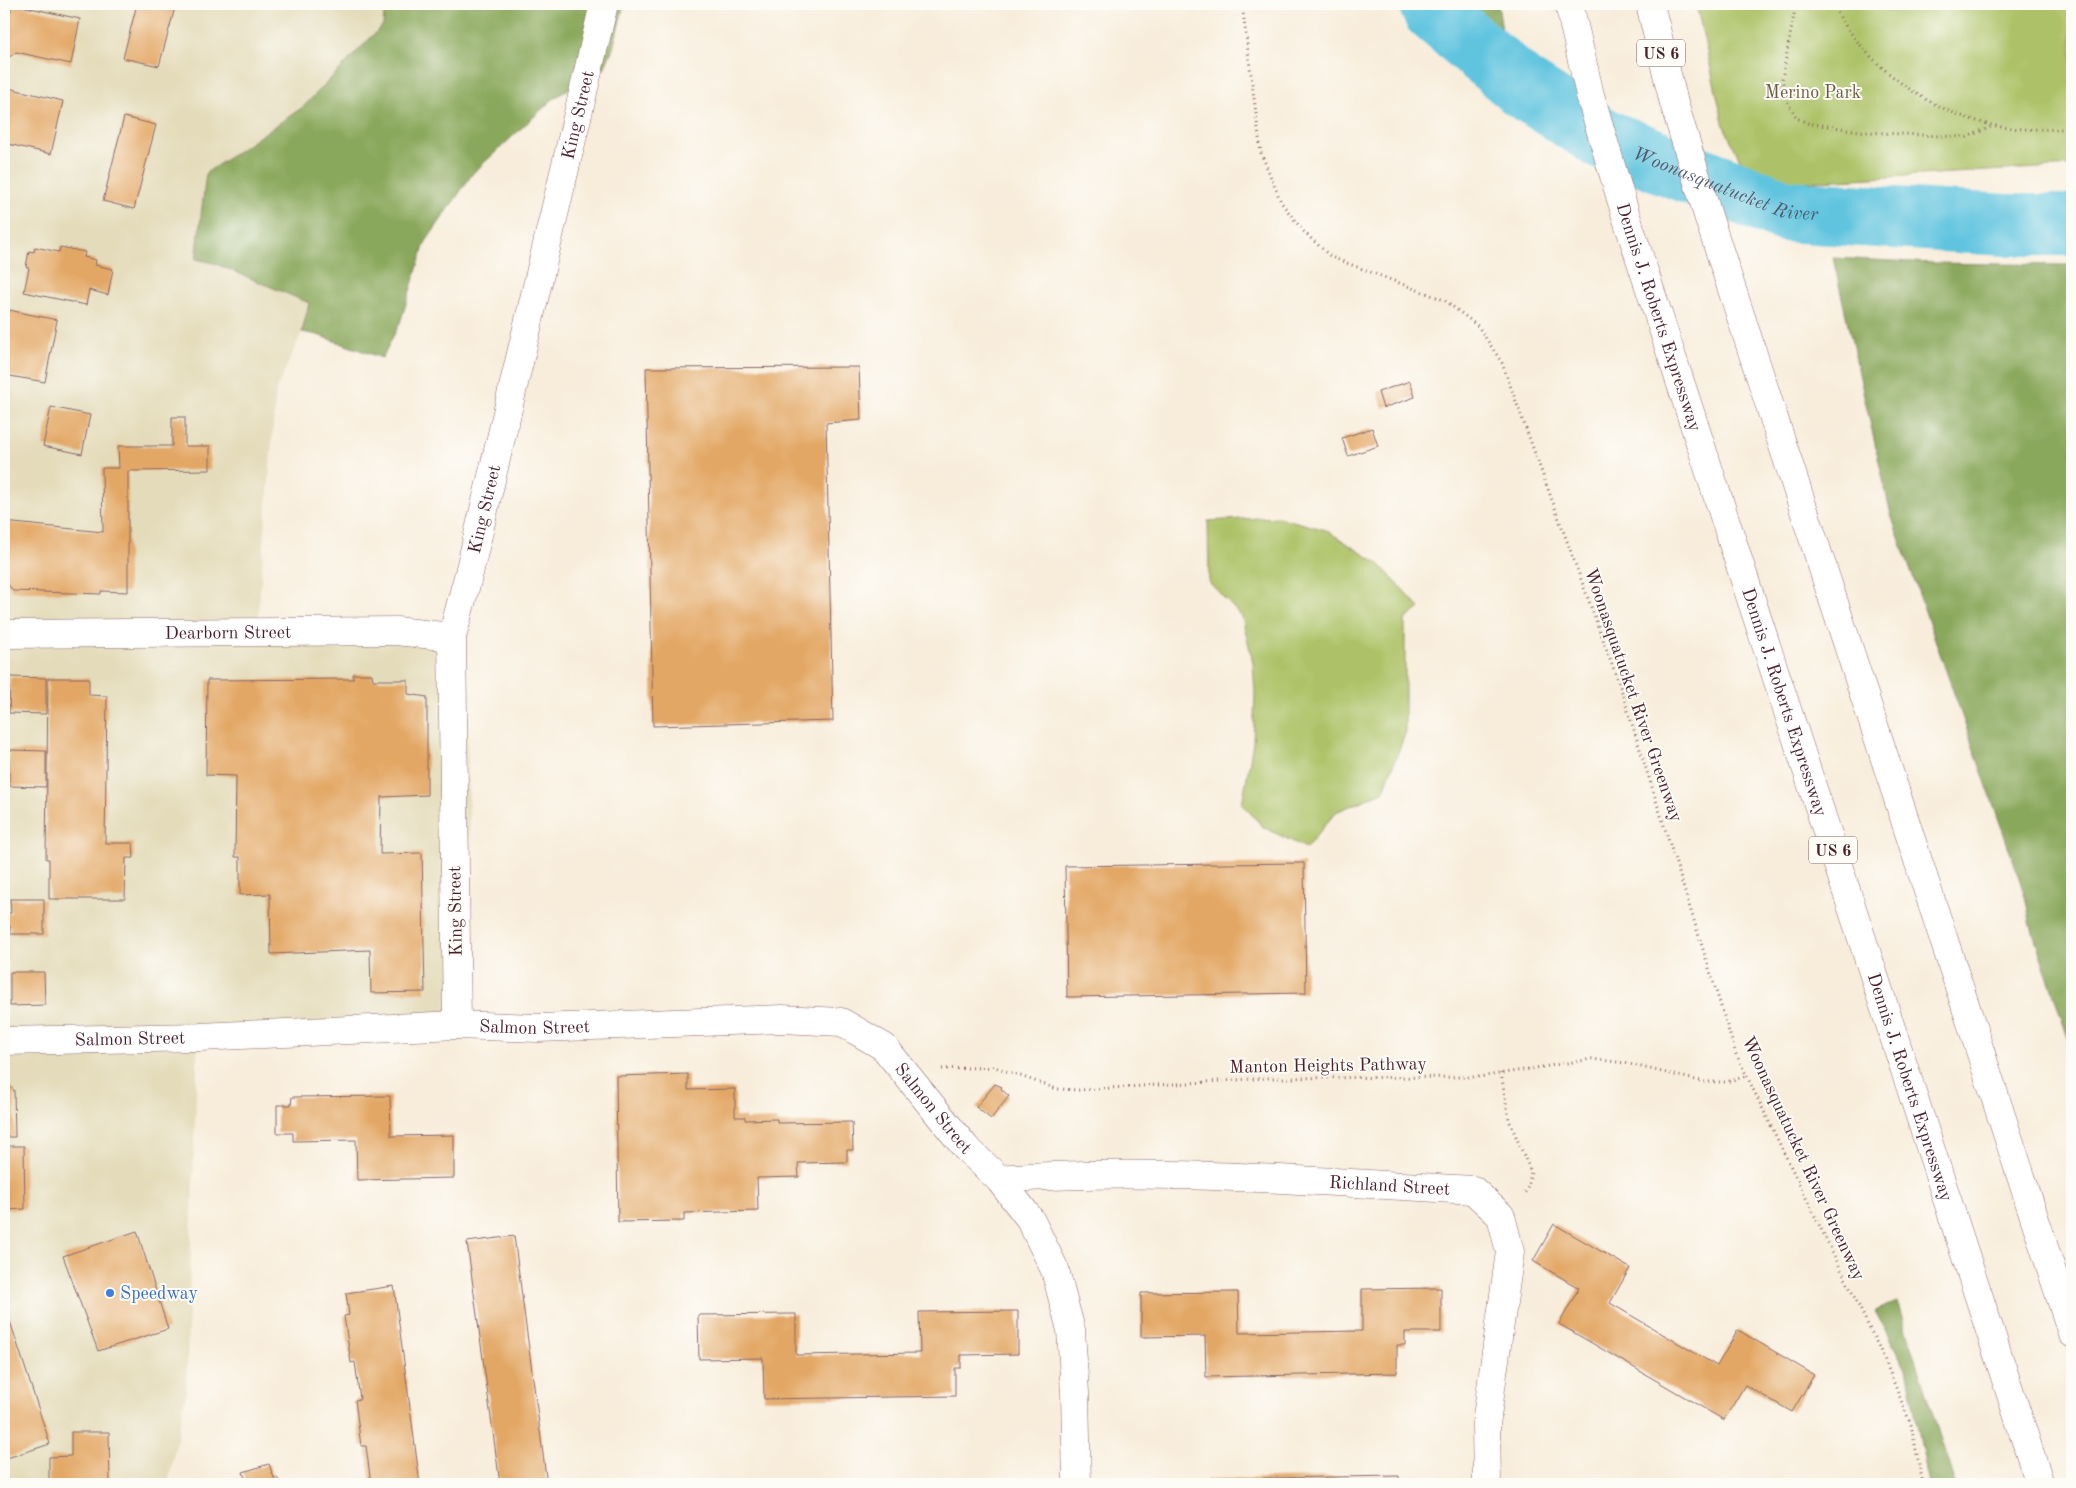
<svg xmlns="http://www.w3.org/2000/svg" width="2076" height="1488" viewBox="0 0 2076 1488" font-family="'Old Standard TT',serif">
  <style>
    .built { fill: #e4dbba }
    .green { fill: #adc267; stroke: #7c7049 }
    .forest { fill: #8aa85c; stroke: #6a6444 }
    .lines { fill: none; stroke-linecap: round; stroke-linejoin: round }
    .river { stroke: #61c4df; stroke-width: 62 }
    .building { fill: #e3a765 }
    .minor-casing { stroke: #876769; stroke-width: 29 }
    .highway-casing { stroke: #876769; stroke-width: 29 }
    .path { stroke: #876769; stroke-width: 3; stroke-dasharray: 1 4; stroke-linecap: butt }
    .minor { stroke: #fff; stroke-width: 28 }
    .highway { stroke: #fff; stroke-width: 28 }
    .shop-dot { fill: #3f7fe0; stroke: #fdfcf7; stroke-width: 2 }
    .labels { text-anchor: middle; stroke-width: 4; stroke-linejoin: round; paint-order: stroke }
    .shield { fill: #fdfcf7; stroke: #806168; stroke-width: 1 }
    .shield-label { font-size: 16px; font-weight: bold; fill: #4a1f2b }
    .park-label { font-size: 18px; fill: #6d5840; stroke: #fdfcf7 }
    .street-label { font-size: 18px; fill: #4a1f2b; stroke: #fdfcf7 }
    .shop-label { font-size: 18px; fill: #366cbe; stroke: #fdfcf7; text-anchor: start }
    .water-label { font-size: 19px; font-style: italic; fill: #52596a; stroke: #fdfcf7 }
  </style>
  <rect width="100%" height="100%" fill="#fdfcf7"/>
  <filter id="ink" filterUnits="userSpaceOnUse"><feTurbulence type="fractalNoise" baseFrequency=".02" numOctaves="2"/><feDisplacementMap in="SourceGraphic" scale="10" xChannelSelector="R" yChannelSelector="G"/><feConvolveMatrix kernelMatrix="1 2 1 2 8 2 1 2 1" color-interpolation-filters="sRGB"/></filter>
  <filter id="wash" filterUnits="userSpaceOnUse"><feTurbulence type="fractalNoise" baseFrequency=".0096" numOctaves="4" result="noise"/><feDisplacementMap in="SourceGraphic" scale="20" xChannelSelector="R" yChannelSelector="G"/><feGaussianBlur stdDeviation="1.12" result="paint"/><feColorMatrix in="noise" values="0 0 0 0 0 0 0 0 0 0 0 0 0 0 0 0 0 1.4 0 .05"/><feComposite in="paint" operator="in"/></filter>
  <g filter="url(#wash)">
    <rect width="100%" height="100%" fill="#f8eddb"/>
    <!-- built -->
    <polygon class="built" points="4,4 385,4 384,25 303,107 206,173 197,259 214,263 309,303 302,332 276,390 258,618 261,624 465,644 474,1008 476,1017 198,1033 186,1393 168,1484 4,1484"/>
    <!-- green -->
    <g class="green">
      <polygon points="1696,4 2072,4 2072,166 1752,185 1724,126"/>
      <polygon points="1278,517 1326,530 1379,564 1420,608 1405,620 1405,734 1383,792 1336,812 1306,848 1263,827 1242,804 1253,743 1255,694 1253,662 1242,617 1209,582 1208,521"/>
    </g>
    <!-- forest -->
    <g class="forest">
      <polygon points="385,4 624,4 613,48 604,69 600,68 552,100 473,173 425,243 400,323 382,358 318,335 302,332 309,303 214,263 196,259 206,173 303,107 383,25"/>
      <polygon points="1462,4 1498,4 1504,44 1477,21"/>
      <polygon points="1833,258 1934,263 2072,265 2072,1050 2031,926 2025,896 2013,860 1891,515"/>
      <polygon points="1897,1302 1955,1484 1929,1484 1906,1369 1875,1311"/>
    </g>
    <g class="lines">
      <!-- river -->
      <path class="river" id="s1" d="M1430 4 1433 11 1522 87 1605 140 1785 211 2005 225H2072"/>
    </g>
    <g id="blocks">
      <!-- building -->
      <g class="building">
        <polygon points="12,4 80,19 71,64 16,52 7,59 4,54 4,34 6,33"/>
        <polygon points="137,4 176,4 159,66 123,58"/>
        <polygon points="4,87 63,101 51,154 4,143"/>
        <polygon points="124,117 156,125 134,209 103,201"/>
        <polygon points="35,247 59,252 60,247 85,252 84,257 96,260 95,265 113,269 108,295 89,290 86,305 24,292 29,268 26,267 29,251 34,252"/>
        <polygon points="4,309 57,320 45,382 4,375"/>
        <polygon points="859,367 861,420 826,423 833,721 653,726 646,368"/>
        <polygon points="1410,381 1415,397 1383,408 1378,392"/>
        <polygon points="51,407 90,415 82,454 43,446"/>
        <polygon points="172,417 185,417 185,446 210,446 210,470 128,471 128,592 101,591 101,594 13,591 4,579 4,522 103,532 102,468 119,468 118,446 172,446"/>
        <polygon points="1372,428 1378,446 1348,456 1342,438"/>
        <polygon points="353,674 372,674 373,680 408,680 408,694 427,697 427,795 381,797 380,854 422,853 425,992 371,993 370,950 271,954 270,894 240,895 240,857 235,857 236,776 206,775 207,680 353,679"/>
        <polygon points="10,677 46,678 46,714 9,713"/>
        <polygon points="48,678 89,678 89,695 107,696 105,843 133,843 134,858 126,858 125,899 49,899 49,859 46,859"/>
        <polygon points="9,750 46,751 46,787 9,786"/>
        <polygon points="1304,863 1306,993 1067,997 1065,866"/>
        <polygon points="10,899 44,899 44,934 10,934 10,926 4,926 4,913 11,913"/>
        <polygon points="10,972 44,972 45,1005 10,1006"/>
        <polygon points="688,1074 688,1090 735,1089 735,1117 745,1117 745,1120 777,1119 777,1123 852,1122 853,1150 847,1150 847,1162 798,1163 799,1177 757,1178 758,1211 684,1213 684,1221 618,1222 616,1076"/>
        <polygon points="995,1084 1002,1087 1001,1089 1009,1096 991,1119 976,1107"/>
        <polygon points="4,1085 8,1085 14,1090 15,1137 4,1137"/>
        <polygon points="390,1096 391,1136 454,1135 454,1178 357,1180 356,1140 293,1141 293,1133 277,1133 277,1105 291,1105 292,1097"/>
        <polygon points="4,1146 24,1146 25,1209 4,1210"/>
        <polygon points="1554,1224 1630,1268 1610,1303 1717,1366 1738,1330 1814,1375 1792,1412 1745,1385 1724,1420 1559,1324 1579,1288 1533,1261"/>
        <polygon points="137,1231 168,1329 98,1351 63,1256"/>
        <polygon points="514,1236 547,1484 500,1484 467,1242"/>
        <polygon points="394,1286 420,1484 371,1484 366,1446 361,1446 355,1400 360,1399 355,1362 351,1363 344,1316 349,1315 346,1293"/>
        <polygon points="1441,1288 1441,1332 1405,1332 1405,1345 1397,1345 1397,1373 1206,1377 1205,1336 1141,1337 1141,1293 1238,1292 1239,1333 1362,1331 1362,1289"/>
        <polygon points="4,1303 50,1444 4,1459"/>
        <polygon points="1018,1311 1018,1354 961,1355 961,1368 955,1368 955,1396 764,1399 763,1358 699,1359 698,1315 796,1314 796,1355 920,1353 919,1312"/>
        <polygon points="71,1432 109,1432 110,1484 49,1484 49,1457 71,1456"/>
        <polygon points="269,1464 274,1478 277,1477 280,1484 247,1484 243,1472"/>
        <polygon points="1399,1476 1399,1484 1207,1484 1207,1479"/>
      </g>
    </g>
  </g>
  <g filter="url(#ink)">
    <use href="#blocks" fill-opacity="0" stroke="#876769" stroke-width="1"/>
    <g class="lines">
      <defs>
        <g id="minor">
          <path id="s2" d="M4 634 396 631 452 637"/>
          <path id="s3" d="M457 1025 452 637 469 573 604 4"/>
          <path id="s4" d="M4 1041 200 1037 457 1025 538 1028 782 1019 841 1022 884 1047 966 1148 999 1179 1030 1219 1055 1270 1071 1330 1075 1393 1077 1484"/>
          <path id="s5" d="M999 1179C1156 1167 1316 1182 1473 1190L1501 1216 1510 1252 1486 1424 1487 1484"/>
        </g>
        <g id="highway">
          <path id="s6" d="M1569 4 1590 95 1626 216 2040 1484"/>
          <polyline points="1650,4 1674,103 1709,219 2072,1333"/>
        </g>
      </defs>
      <!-- minor casing -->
      <use href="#minor" class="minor-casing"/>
      <!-- highway casing -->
      <use href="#highway" class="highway-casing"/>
      <!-- path -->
      <g class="path">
        <polyline points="1242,4 1261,153 1281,202 1303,231 1331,257 1444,300 1478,326 1502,363 1621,689 1736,1054 1884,1358 1911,1425 1923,1484"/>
        <polyline points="1796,4 1782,79 1788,103 1797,118 1807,123 1866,132 1939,136 1967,137 1993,126"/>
        <path d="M1832 4C1866 65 1923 109 1992 125 2018 131 2046 129 2072 129"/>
        <polyline points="942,1069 995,1067 1057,1089 1079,1090 1268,1078 1479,1077 1592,1059 1625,1063 1704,1082 1726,1082 1747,1076"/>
        <polyline points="1501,1073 1509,1120 1531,1172 1528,1187 1524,1194"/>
      </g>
      <!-- minor -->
      <use href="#minor" class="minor"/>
      <!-- highway -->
      <use href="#highway" class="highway"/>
    </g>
  </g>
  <!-- markers -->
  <circle class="shop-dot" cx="110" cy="1293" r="5"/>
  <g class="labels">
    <!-- shield labels -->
    <g class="shield">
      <rect x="1637" y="39.5" width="48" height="27" rx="4"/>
      <rect x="1809" y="836.5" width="48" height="27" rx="4"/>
    </g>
    <g class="shield-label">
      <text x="1661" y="59">US 6</text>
      <text x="1833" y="856">US 6</text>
    </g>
    <!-- park labels -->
    <g class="park-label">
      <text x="1813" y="98">Merino Park</text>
    </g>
    <!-- street labels -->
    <g class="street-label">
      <text dy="6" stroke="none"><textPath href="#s3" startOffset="925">King Street</textPath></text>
      <text dy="6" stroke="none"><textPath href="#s6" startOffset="326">Dennis J. Roberts Expressway</textPath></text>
      <text dy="6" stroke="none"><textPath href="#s3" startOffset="520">King Street</textPath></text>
      <text dy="6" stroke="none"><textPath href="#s2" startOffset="224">Dearborn Street</textPath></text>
      <text transform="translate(1634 695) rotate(71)" y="6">Woonasquatucket River Greenway</text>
      <text dy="6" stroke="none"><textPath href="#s6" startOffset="731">Dennis J. Roberts Expressway</textPath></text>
      <text transform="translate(455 911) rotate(-91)" y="6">King Street</text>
      <text dy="6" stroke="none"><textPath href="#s4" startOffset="531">Salmon Street</textPath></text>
      <text dy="6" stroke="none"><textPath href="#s4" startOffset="126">Salmon Street</textPath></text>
      <text transform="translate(1328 1065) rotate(-1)" y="6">Manton Heights Pathway</text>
      <text dy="6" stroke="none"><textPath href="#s6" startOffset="1136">Dennis J. Roberts Expressway</textPath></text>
      <text dy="6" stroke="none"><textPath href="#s4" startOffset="966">Salmon Street</textPath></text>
      <text transform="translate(1804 1158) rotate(65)" y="6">Woonasquatucket River Greenway</text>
      <text dy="6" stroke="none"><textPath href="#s5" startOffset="391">Richland Street</textPath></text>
    </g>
    <!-- shop labels -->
    <g class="shop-label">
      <text x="120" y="1299">Speedway</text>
    </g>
    <!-- water labels -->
    <g class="water-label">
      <text dy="7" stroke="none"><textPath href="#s1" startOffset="352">Woonasquatucket River</textPath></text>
    </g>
  </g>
  <!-- margin -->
  <rect width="2076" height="1488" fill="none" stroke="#fdfcf7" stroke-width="20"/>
</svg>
